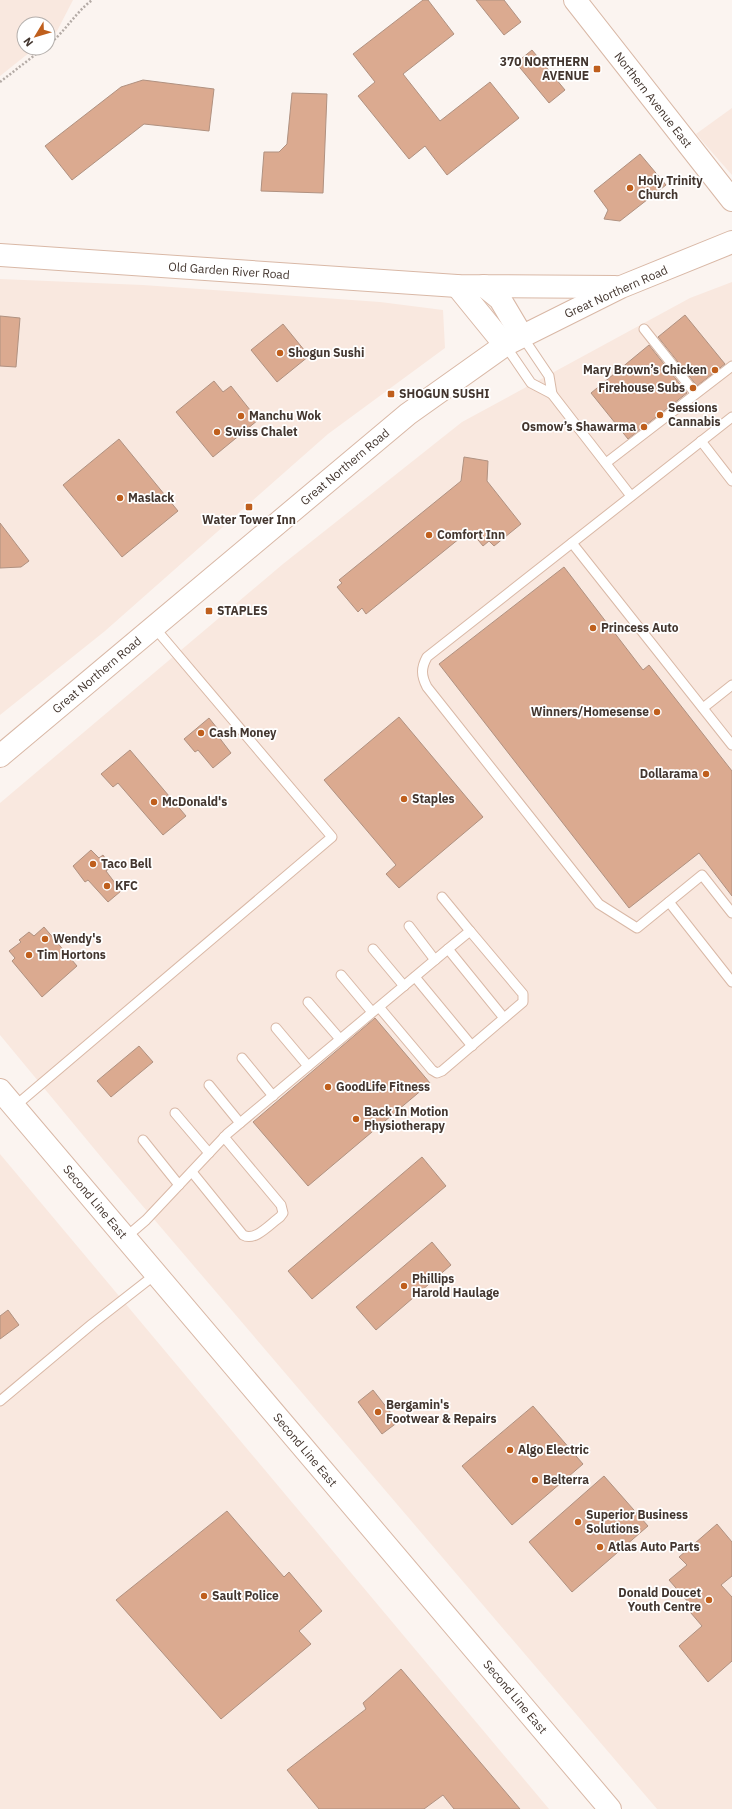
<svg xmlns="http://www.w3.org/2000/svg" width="732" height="1809" viewBox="0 0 732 1809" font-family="'IBM Plex Sans',sans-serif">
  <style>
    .built { fill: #f9e8df }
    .building { fill: #dbaa90; stroke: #b09180 }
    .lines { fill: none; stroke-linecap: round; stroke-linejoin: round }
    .lane-casing { stroke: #d9b8a6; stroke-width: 11 }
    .secondary-casing { stroke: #d9b8a6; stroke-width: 24 }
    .highway-casing { stroke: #d9b8a6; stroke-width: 24 }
    .path { stroke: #b4aba6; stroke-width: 2.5; stroke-dasharray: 2 2; stroke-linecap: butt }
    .lane { stroke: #fff; stroke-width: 9 }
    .secondary { stroke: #fff; stroke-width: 22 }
    .highway { stroke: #fff; stroke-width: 22 }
    .poi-dot { fill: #bf5f1d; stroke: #fff; stroke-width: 1.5 }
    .labels { text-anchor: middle; stroke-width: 3.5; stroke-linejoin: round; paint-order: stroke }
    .poi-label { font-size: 12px; font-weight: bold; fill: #43362f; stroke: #fff; text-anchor: start }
    .street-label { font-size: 12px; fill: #43362f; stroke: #fff }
  </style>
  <rect width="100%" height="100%" fill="#fbf4f0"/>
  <!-- built -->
  <g class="built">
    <polygon points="0,0 73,0 57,31 48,38 48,24 24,24 24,48 35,48 0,76"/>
    <polygon points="732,108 732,175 696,134"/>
    <polygon points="0,279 143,285 380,302 443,310 445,348 328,434 105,631 0,715"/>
    <polygon points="732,282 732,1809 657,1809 106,1163 0,1035 0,803 283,564 462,422 690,298"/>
    <polygon points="0,1154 549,1809 0,1809"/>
  </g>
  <!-- building -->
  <g class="building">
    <polygon points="423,0 428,0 454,34 403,74 440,121 490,82 519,118 447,175 425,146 409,159 358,96 375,82 353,54"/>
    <polygon points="476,0 504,0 521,22 504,35"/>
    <polygon points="532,50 565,90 549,103 516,63"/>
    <polygon points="143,80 214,89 209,131 144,124 72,180 45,146 121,87"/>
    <polygon points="292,93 327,94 323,193 261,191 264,152 279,152 287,144"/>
    <polygon points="640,154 666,185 620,221 604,219 608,210 594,191"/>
    <polygon points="685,315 725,364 697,386 658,337"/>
    <polygon points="0,316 20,318 16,367 0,366"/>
    <polygon points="283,324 309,356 277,382 251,350"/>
    <polygon points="649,345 687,393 628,439 591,393"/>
    <polygon points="214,381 223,392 231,386 258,420 213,457 176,412"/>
    <polygon points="119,439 178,511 122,557 63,485"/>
    <polygon points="464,457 488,461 487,481 521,524 494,546 489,541 483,546 470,530 366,614 362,608 358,612 337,587 342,583 339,580 461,481"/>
    <polygon points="0,523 29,561 21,567 0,568"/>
    <polygon points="564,567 643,670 649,665 732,771 732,896 699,853 629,908 439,664"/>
    <polygon points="399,717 483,817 399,888 386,874 396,865 324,780"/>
    <polygon points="209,718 221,733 218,736 231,753 213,768 198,750 195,752 184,739"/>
    <polygon points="130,750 186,816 163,835 118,783 113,787 101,774"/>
    <polygon points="91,850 99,858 103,855 111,867 106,871 121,891 108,902 88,880 85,882 73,866"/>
    <polygon points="44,927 77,966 42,997 12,961 15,958 9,951 21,942 19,940 29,932 34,936"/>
    <polygon points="375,1018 430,1083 308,1186 253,1122"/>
    <polygon points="139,1046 153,1062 111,1097 97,1081"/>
    <polygon points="422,1157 446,1186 312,1299 288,1271"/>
    <polygon points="432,1242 451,1265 376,1330 356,1307"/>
    <polygon points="8,1310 19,1325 0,1339 0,1316"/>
    <polygon points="373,1390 398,1422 382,1434 358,1402"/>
    <polygon points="533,1406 583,1464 512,1525 462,1466"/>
    <polygon points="604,1476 648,1526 572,1592 529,1542"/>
    <polygon points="227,1511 284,1577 289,1572 322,1611 299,1631 311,1644 221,1719 116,1600"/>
    <polygon points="717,1524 732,1542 732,1576 721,1585 732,1597 732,1661 708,1682 679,1646 702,1626 685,1606 689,1603 669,1580 687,1565 679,1557"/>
    <polygon points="401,1669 520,1809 454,1809 443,1795 424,1809 319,1809 287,1770 366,1709 363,1703"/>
  </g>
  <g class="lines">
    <defs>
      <g id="lane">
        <polyline points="644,329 695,393"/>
        <polyline points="522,336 549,376 552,394"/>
        <polyline points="505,345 531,383 552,394 631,496"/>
        <path d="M732 417 427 657C421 668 421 675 427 687L599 904 637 928 702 875 732 913"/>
        <polyline points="701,441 732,481"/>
        <polyline points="606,463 732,366"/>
        <polyline points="572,543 732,745"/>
        <polyline points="703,708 732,685"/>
        <polyline points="442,897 470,931"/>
        <polyline points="669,902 732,982"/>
        <polyline points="409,926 435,960"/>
        <polyline points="373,949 404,986"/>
        <polyline points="448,949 504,1018"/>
        <polyline points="341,975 372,1012"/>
        <polyline points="415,977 472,1046"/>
        <polyline points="308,1002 340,1039"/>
        <polyline points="276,1028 308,1066"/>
        <polyline points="242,1058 273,1096"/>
        <polyline points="209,1085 240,1123"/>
        <polyline points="14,1107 332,837 154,627"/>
        <polyline points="175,1113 209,1153"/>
        <polyline points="143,1140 179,1185"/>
        <path d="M192 1172 243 1235C255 1242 270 1224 280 1217L283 1213 281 1205 224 1137"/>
        <polyline points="125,1238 146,1220 227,1134 448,949 470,931 523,994 523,1002 442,1071 437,1073 432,1070 379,1007"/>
        <polyline points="0,1401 92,1324 156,1274"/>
      </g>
      <g id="secondary">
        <polyline points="575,0 732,200"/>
        <polyline points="0,255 457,286 615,287"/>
        <polyline points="457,286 505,345"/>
        <polyline points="484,286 500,299 522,336"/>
        <polyline points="0,756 408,414 505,345 621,287 732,242"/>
      </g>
      <polyline id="highway" points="0,1090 610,1809"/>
    </defs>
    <!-- lane casing -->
    <use href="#lane" class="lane-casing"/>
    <!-- secondary casing -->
    <use href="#secondary" class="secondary-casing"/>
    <!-- highway casing -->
    <use href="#highway" class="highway-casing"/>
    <!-- path -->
    <g class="path">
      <path d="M48 45C65 32 74 14 92 0"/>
      <polyline points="0,82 44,48"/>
    </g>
    <!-- lane -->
    <use href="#lane" class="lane"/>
    <!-- secondary -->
    <use href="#secondary" class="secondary"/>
    <!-- highway -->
    <use href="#highway" class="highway"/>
  </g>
  <!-- markers -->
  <g class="poi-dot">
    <rect x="593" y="65" width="8" height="8" rx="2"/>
    <circle cx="630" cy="188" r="4"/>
    <circle cx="280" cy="353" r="4"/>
    <circle cx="715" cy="370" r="4"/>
    <circle cx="693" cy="388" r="4"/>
    <rect x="387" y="390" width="8" height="8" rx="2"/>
    <circle cx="660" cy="415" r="4"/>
    <circle cx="241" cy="416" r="4"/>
    <circle cx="644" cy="427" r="4"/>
    <circle cx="217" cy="432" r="4"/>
    <circle cx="120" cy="498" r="4"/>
    <rect x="245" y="503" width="8" height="8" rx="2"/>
    <circle cx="429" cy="535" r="4"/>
    <rect x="205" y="607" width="8" height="8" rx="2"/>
    <circle cx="593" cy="628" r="4"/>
    <circle cx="657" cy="712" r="4"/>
    <circle cx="201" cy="733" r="4"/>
    <circle cx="706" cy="774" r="4"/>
    <circle cx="404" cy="799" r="4"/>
    <circle cx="154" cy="802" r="4"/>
    <circle cx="93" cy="864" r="4"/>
    <circle cx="107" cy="886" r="4"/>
    <circle cx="45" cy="939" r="4"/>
    <circle cx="29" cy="955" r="4"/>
    <circle cx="328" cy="1087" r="4"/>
    <circle cx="356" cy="1119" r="4"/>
    <circle cx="404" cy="1286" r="4"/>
    <circle cx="378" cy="1412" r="4"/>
    <circle cx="510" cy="1450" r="4"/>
    <circle cx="535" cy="1480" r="4"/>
    <circle cx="578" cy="1522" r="4"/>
    <circle cx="600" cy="1547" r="4"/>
    <circle cx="204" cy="1596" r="4"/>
    <circle cx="709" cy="1600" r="4"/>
  </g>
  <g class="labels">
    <!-- poi labels -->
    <g class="poi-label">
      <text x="589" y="66" text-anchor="end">370 NORTHERN<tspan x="589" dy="14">AVENUE</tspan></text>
      <text x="638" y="185">Holy Trinity<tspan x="638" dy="14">Church</tspan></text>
      <text x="288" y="357">Shogun Sushi</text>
      <text x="707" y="374" text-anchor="end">Mary Brown’s Chicken</text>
      <text x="685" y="392" text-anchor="end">Firehouse Subs</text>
      <text x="399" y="398">SHOGUN SUSHI</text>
      <text x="668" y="412">Sessions<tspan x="668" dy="14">Cannabis</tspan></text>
      <text x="249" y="420">Manchu Wok</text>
      <text x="636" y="431" text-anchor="end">Osmow’s Shawarma</text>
      <text x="225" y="436">Swiss Chalet</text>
      <text x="128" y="502">Maslack</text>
      <text x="249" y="524" text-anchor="middle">Water Tower Inn</text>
      <text x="437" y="539">Comfort Inn</text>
      <text x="217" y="615">STAPLES</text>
      <text x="601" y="632">Princess Auto</text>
      <text x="649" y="716" text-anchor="end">Winners/Homesense</text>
      <text x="209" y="737">Cash Money</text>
      <text x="698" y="778" text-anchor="end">Dollarama</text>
      <text x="412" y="803">Staples</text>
      <text x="162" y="806">McDonald's</text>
      <text x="101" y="868">Taco Bell</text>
      <text x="115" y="890">KFC</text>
      <text x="53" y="943">Wendy's</text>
      <text x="37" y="959">Tim Hortons</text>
      <text x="336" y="1091">GoodLife Fitness</text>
      <text x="364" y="1116">Back In Motion<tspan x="364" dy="14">Physiotherapy</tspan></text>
      <text x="412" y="1283">Phillips<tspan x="412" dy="14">Harold Haulage</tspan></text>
      <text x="386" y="1409">Bergamin's<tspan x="386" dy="14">Footwear &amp; Repairs</tspan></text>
      <text x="518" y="1454">Algo Electric</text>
      <text x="543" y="1484">Belterra</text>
      <text x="586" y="1519">Superior Business<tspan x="586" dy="14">Solutions</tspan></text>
      <text x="608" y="1551">Atlas Auto Parts</text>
      <text x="701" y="1597" text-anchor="end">Donald Doucet<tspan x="701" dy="14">Youth Centre</tspan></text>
      <text x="212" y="1600">Sault Police</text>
    </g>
    <!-- street labels -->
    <g class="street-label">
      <text transform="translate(653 100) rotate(52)" y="4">Northern Avenue East</text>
      <text transform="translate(229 271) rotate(4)" y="4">Old Garden River Road</text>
      <text transform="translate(616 292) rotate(-24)" y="4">Great Northern Road</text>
      <text transform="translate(345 467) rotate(-40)" y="4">Great Northern Road</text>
      <text transform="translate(97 675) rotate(-40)" y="4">Great Northern Road</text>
      <text transform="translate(95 1202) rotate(50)" y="4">Second Line East</text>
      <text transform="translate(305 1450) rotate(50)" y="4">Second Line East</text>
      <text transform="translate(515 1697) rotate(50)" y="4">Second Line East</text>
    </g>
  </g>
  <!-- north arrow -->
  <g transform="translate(36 36) rotate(232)"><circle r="19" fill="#ffffff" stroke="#b4afac"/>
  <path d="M0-3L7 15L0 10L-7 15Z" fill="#bf5f1d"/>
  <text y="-6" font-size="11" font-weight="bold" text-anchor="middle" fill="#43362f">N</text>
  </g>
</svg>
